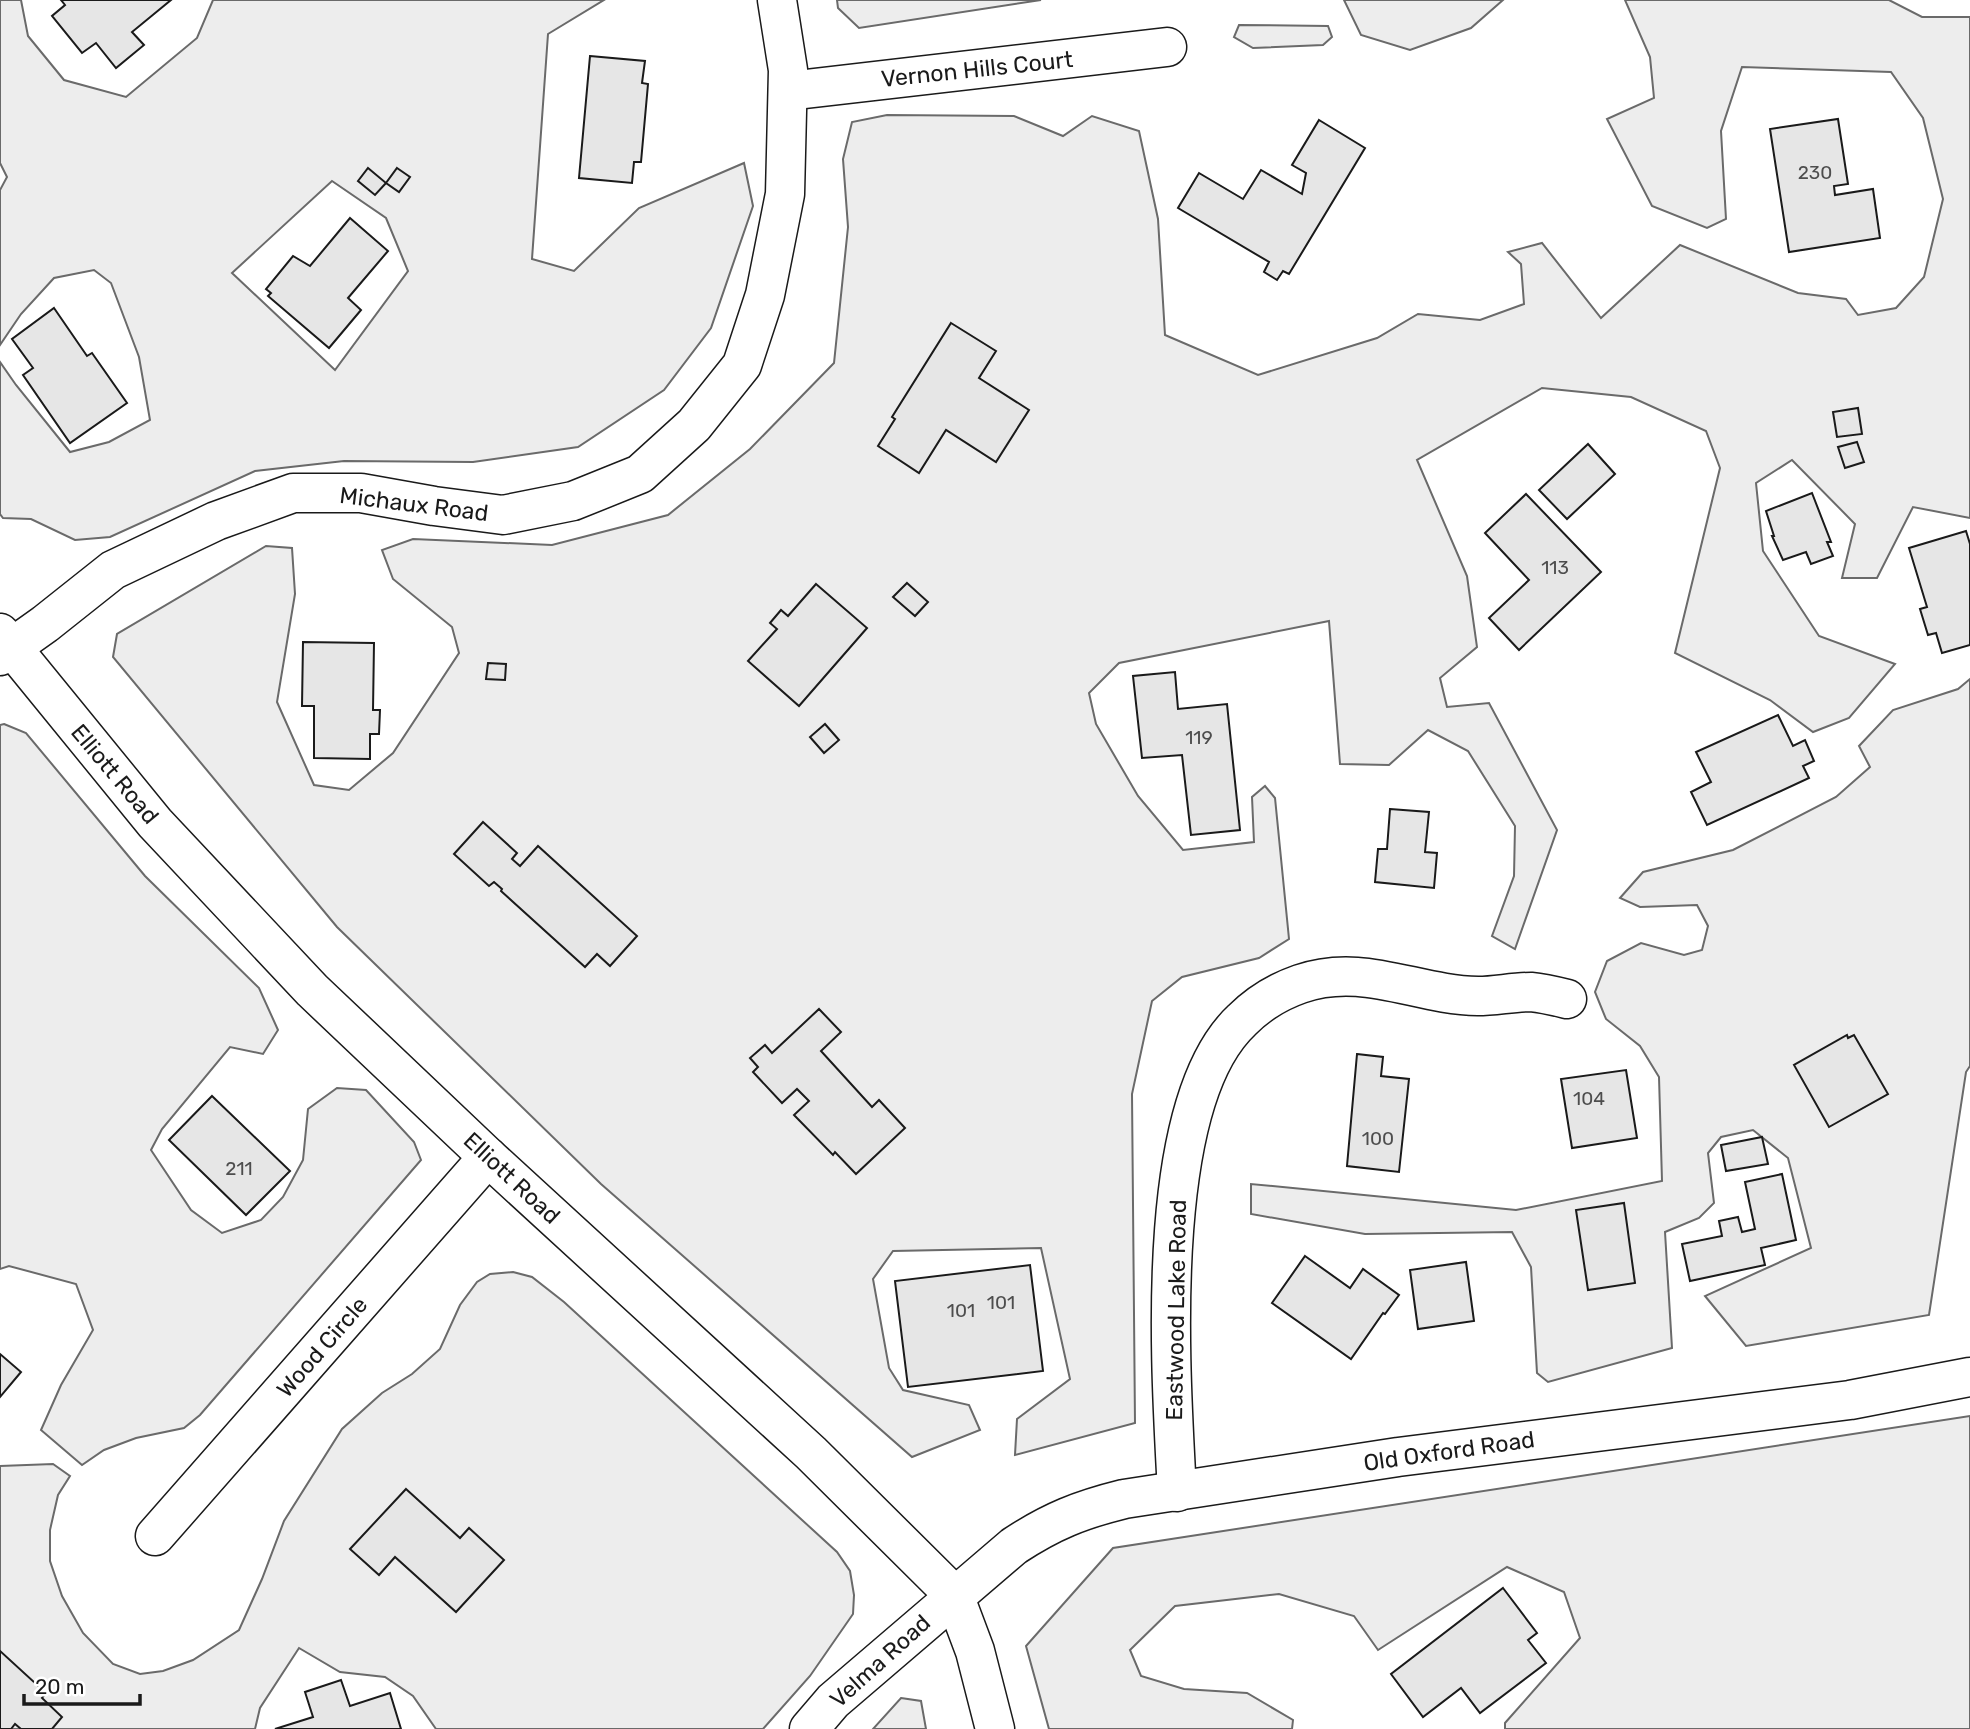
<svg xmlns="http://www.w3.org/2000/svg" width="1970" height="1729" viewBox="0 0 1970 1729" font-family="Rubik,sans-serif">
  <style>
    .built { fill: #ededed; stroke: #6a6a6a; stroke-width: 2; fill-rule: evenodd }
    .building { fill: #e6e6e6; stroke: #1a1a1a; stroke-width: 2 }
    .lines { fill: none; stroke-linecap: round; stroke-linejoin: round }
    .minor-casing { stroke: #1a1a1a; stroke-width: 41 }
    .minor { stroke: #fff; stroke-width: 38 }
    .labels { text-anchor: middle; stroke-width: 5; stroke-linejoin: round; paint-order: stroke }
    .number-label { font-size: 19px; fill: #4d4d4d }
    .street-label { font-size: 23px; fill: #1a1a1a; stroke: #fff }
  </style>
  <rect width="100%" height="100%" fill="#fff"/>
  <!-- built -->
  <g class="built">
    <path d="M0 0H21L28 36 64 80 126 97 197 38 213 0H604L548 34 532 259 574 271 639 208 744 163 753 206 711 328 664 390 578 447 473 462 344 461 255 471 110 537 75 540 31 519 3 518 0 514V362L16 385 70 452 109 442 150 420 139 357 111 283 94 270 54 278 21 314 0 345V190L7 177 0 163ZM332 181 386 218 408 271 335 370 232 273Z"/>
    <polygon points="837,0 1041,0 859,28 838,8"/>
    <polygon points="1344,0 1503,0 1471,28 1410,50 1361,35"/>
    <polygon points="1625,0 1889,0 1922,17 1970,17 1970,518 1913,507 1877,578 1842,578 1855,524 1792,460 1756,483 1763,551 1819,636 1895,664 1849,718 1813,732 1770,700 1675,653 1720,468 1706,431 1631,397 1542,388 1417,460 1467,576 1477,647 1440,678 1447,707 1489,703 1557,830 1515,949 1492,936 1514,876 1515,826 1468,751 1428,730 1389,765 1340,764 1329,621 1119,663 1089,693 1096,724 1138,796 1183,850 1254,842 1252,797 1265,786 1275,798 1289,939 1259,958 1182,977 1152,1001 1132,1094 1135,1423 1015,1455 1017,1419 1070,1379 1041,1248 893,1251 873,1279 889,1368 903,1390 969,1405 980,1430 912,1457 601,1184 337,927 113,657 117,634 266,546 292,548 295,594 277,702 314,785 349,790 393,753 459,653 452,627 393,579 382,550 413,539 552,545 668,515 750,449 834,363 848,227 843,159 852,122 887,115 1014,116 1063,136 1092,116 1139,131 1158,219 1165,335 1258,375 1377,338 1418,314 1480,320 1524,304 1521,264 1508,252 1542,243 1601,318 1680,245 1798,293 1846,299 1858,315 1896,308 1924,277 1943,199 1923,118 1891,72 1742,67 1721,131 1726,219 1707,228 1652,206 1607,119 1654,98 1650,57"/>
    <polygon points="1239,25 1328,26 1332,37 1323,45 1253,48 1234,37"/>
    <polygon points="1970,679 1970,1066 1966,1072 1929,1315 1746,1346 1705,1296 1811,1248 1788,1158 1753,1130 1721,1137 1708,1153 1714,1203 1699,1218 1665,1232 1672,1348 1548,1382 1537,1373 1531,1267 1512,1232 1365,1234 1251,1214 1251,1184 1516,1210 1662,1181 1659,1077 1640,1046 1606,1019 1595,992 1607,961 1641,943 1684,955 1702,950 1708,926 1697,905 1640,907 1620,898 1643,872 1733,850 1836,797 1870,767 1859,746 1893,710 1958,689"/>
    <polygon points="4,724 26,733 145,876 259,988 278,1030 263,1054 230,1047 162,1129 151,1150 191,1210 222,1233 261,1220 283,1197 303,1160 308,1109 337,1088 366,1090 414,1142 421,1160 200,1415 184,1428 136,1438 104,1450 82,1465 41,1430 61,1385 93,1330 76,1284 9,1266 0,1269 0,725"/>
    <polygon points="513,1272 532,1277 564,1302 837,1552 850,1571 854,1595 853,1614 810,1676 763,1729 436,1729 413,1696 385,1677 340,1672 299,1648 260,1708 255,1729 0,1729 0,1466 53,1464 70,1476 58,1495 50,1530 50,1561 62,1596 83,1633 113,1664 140,1674 163,1671 193,1660 239,1630 262,1579 284,1521 342,1429 382,1393 412,1374 440,1349 460,1305 477,1282 490,1274"/>
    <polygon points="1970,1416 1970,1729 1505,1729 1505,1723 1580,1638 1564,1592 1507,1567 1378,1650 1354,1616 1279,1594 1175,1606 1130,1650 1141,1676 1184,1689 1247,1693 1293,1720 1292,1729 1049,1729 1026,1646 1113,1548"/>
    <polygon points="901,1698 921,1701 926,1729 873,1729"/>
  </g>
  <!-- building -->
  <g class="building">
    <polygon points="61,0 171,0 132,32 144,45 116,68 96,43 82,53 52,16 65,5"/>
    <polygon points="590,56 645,61 642,83 648,84 641,162 634,162 632,183 579,178"/>
    <polygon points="1838,119 1848,184 1834,186 1835,195 1873,189 1880,238 1789,252 1770,129"/>
    <polygon points="1319,120 1365,148 1289,274 1283,271 1277,280 1264,272 1269,262 1178,208 1199,173 1243,199 1261,170 1302,194 1306,173 1292,165"/>
    <polygon points="368,168 386,183 375,195 358,181"/>
    <polygon points="397,168 410,177 399,192 386,183"/>
    <polygon points="350,218 388,251 348,298 361,310 329,348 268,296 271,293 266,289 293,256 310,266"/>
    <polygon points="54,308 87,356 92,353 127,403 70,443 23,375 33,368 12,339"/>
    <polygon points="951,323 996,351 979,378 1029,410 996,462 946,430 919,473 878,446 895,419 892,417"/>
    <polygon points="1858,408 1862,434 1837,437 1833,412"/>
    <polygon points="1857,442 1864,462 1845,468 1838,447"/>
    <polygon points="1588,444 1615,474 1567,519 1539,490"/>
    <polygon points="1812,493 1831,542 1827,542 1833,556 1811,564 1806,552 1783,560 1772,536 1774,536 1766,511"/>
    <polygon points="1526,494 1601,572 1519,650 1489,618 1529,580 1485,533"/>
    <polygon points="1966,531 1970,544 1970,645 1942,653 1936,633 1928,635 1920,609 1927,607 1909,548"/>
    <polygon points="907,583 928,602 915,616 893,597"/>
    <polygon points="816,584 867,628 799,706 748,661 777,629 770,623 781,610 788,616"/>
    <polygon points="303,642 374,643 373,710 380,710 379,734 370,734 370,759 314,758 314,706 302,706"/>
    <polygon points="488,663 506,664 505,680 486,679"/>
    <polygon points="1175,672 1178,709 1227,704 1240,830 1191,835 1182,755 1142,758 1133,676"/>
    <polygon points="1778,715 1793,746 1805,740 1814,761 1803,766 1809,778 1707,825 1691,792 1711,782 1696,752"/>
    <polygon points="825,724 839,740 824,753 810,737"/>
    <polygon points="1390,809 1429,812 1425,852 1437,853 1434,888 1375,882 1378,849 1387,849"/>
    <polygon points="483,822 517,853 512,859 520,866 538,846 637,936 610,966 597,954 585,967 501,891 502,889 494,882 489,886 454,854"/>
    <polygon points="819,1009 841,1032 821,1051 872,1107 879,1100 905,1128 856,1174 835,1152 833,1155 794,1115 809,1101 797,1089 782,1103 753,1072 758,1067 750,1058 765,1045 772,1053"/>
    <polygon points="1847,1035 1848,1038 1854,1035 1888,1094 1829,1127 1794,1065"/>
    <polygon points="1357,1054 1383,1057 1381,1076 1409,1079 1399,1172 1347,1166"/>
    <polygon points="1626,1070 1637,1138 1572,1148 1561,1079"/>
    <polygon points="212,1096 290,1171 246,1215 169,1140"/>
    <polygon points="1762,1137 1768,1164 1726,1171 1721,1145"/>
    <polygon points="1782,1174 1796,1240 1761,1248 1765,1265 1690,1281 1682,1244 1722,1236 1719,1221 1738,1217 1742,1232 1755,1229 1745,1182"/>
    <polygon points="1624,1203 1635,1283 1588,1290 1576,1210"/>
    <polygon points="1305,1256 1350,1288 1363,1269 1399,1295 1385,1314 1383,1313 1351,1359 1272,1303"/>
    <polygon points="1466,1262 1474,1321 1418,1329 1410,1270"/>
    <polygon points="1030,1265 1043,1371 908,1387 895,1281"/>
    <polygon points="0,1354 21,1372 0,1397"/>
    <polygon points="406,1489 460,1538 469,1528 504,1560 456,1612 395,1557 379,1575 350,1549"/>
    <polygon points="1503,1588 1537,1633 1528,1640 1546,1663 1480,1713 1461,1688 1423,1717 1391,1674"/>
    <polygon points="0,1651 46,1693 42,1698 62,1717 52,1729 21,1729 15,1724 11,1729 0,1729"/>
    <polygon points="341,1680 350,1706 390,1693 401,1729 275,1729 313,1717 305,1692"/>
  </g>
  <g class="lines">
    <defs>
      <g id="minor">
        <polyline points="788,91 1167,47"/>
        <polyline points="0,633 155,823 312,990 488,1157 811,1453 954,1595 975,1651 995,1729"/>
        <polyline points="0,656 45,624 113,570 216,521 293,493 361,493 434,506 503,515 573,501 640,474 694,425 742,365 765,295 785,194 788,70 777,0"/>
        <path d="M1177 1492C1171 1375 1151 1105 1242 1020 1258 1004 1280 991 1300 984 1363 962 1416 995 1478 996 1495 996 1513 992 1531 992 1542 993 1555 996 1567 999"/>
        <polyline points="155,1536 488,1157"/>
        <path d="M809 1729 833 1701 1014 1546C1052 1521 1080 1510 1124 1499L1398 1457 1850 1400 1970 1377"/>
      </g>
    </defs>
    <!-- minor casing -->
    <use href="#minor" class="minor-casing"/>
    <!-- minor -->
    <use href="#minor" class="minor"/>
  </g>
  <g class="labels">
    <!-- number labels -->
    <g class="number-label">
      <text x="1815" y="179">230</text>
      <text x="1555" y="574">113</text>
      <text x="1199" y="744">119</text>
      <text x="1589" y="1105">104</text>
      <text x="1378" y="1145">100</text>
      <text x="239" y="1175">211</text>
      <text x="1001" y="1309">101</text>
      <text x="961" y="1317">101</text>
    </g>
    <!-- street labels -->
    <g class="street-label">
      <text transform="translate(977 69) rotate(-6)" y="8">Vernon Hills Court</text>
      <text transform="translate(414 504) rotate(7)" y="8">Michaux Road</text>
      <text transform="translate(115 774) rotate(50)" y="8">Elliott Road</text>
      <text transform="translate(512 1178) rotate(43)" y="8">Elliott Road</text>
      <text transform="translate(1176 1310) rotate(-89)" y="8">Eastwood Lake Road</text>
      <text transform="translate(322 1347) rotate(-49)" y="8">Wood Circle</text>
      <text transform="translate(1449 1451) rotate(-8)" y="8">Old Oxford Road</text>
      <text transform="translate(880 1661) rotate(-42)" y="8">Velma Road</text>
    </g>
  </g>
  <!-- scale -->
  <path d="M24 1694v10h116v-10" fill="none" stroke="#1a1a1a" stroke-width="3.5"/>
  <text x="35" y="1694" font-size="21" fill="#1a1a1a" stroke="#ffffff" stroke-width="5" paint-order="stroke">20 m</text>
</svg>
